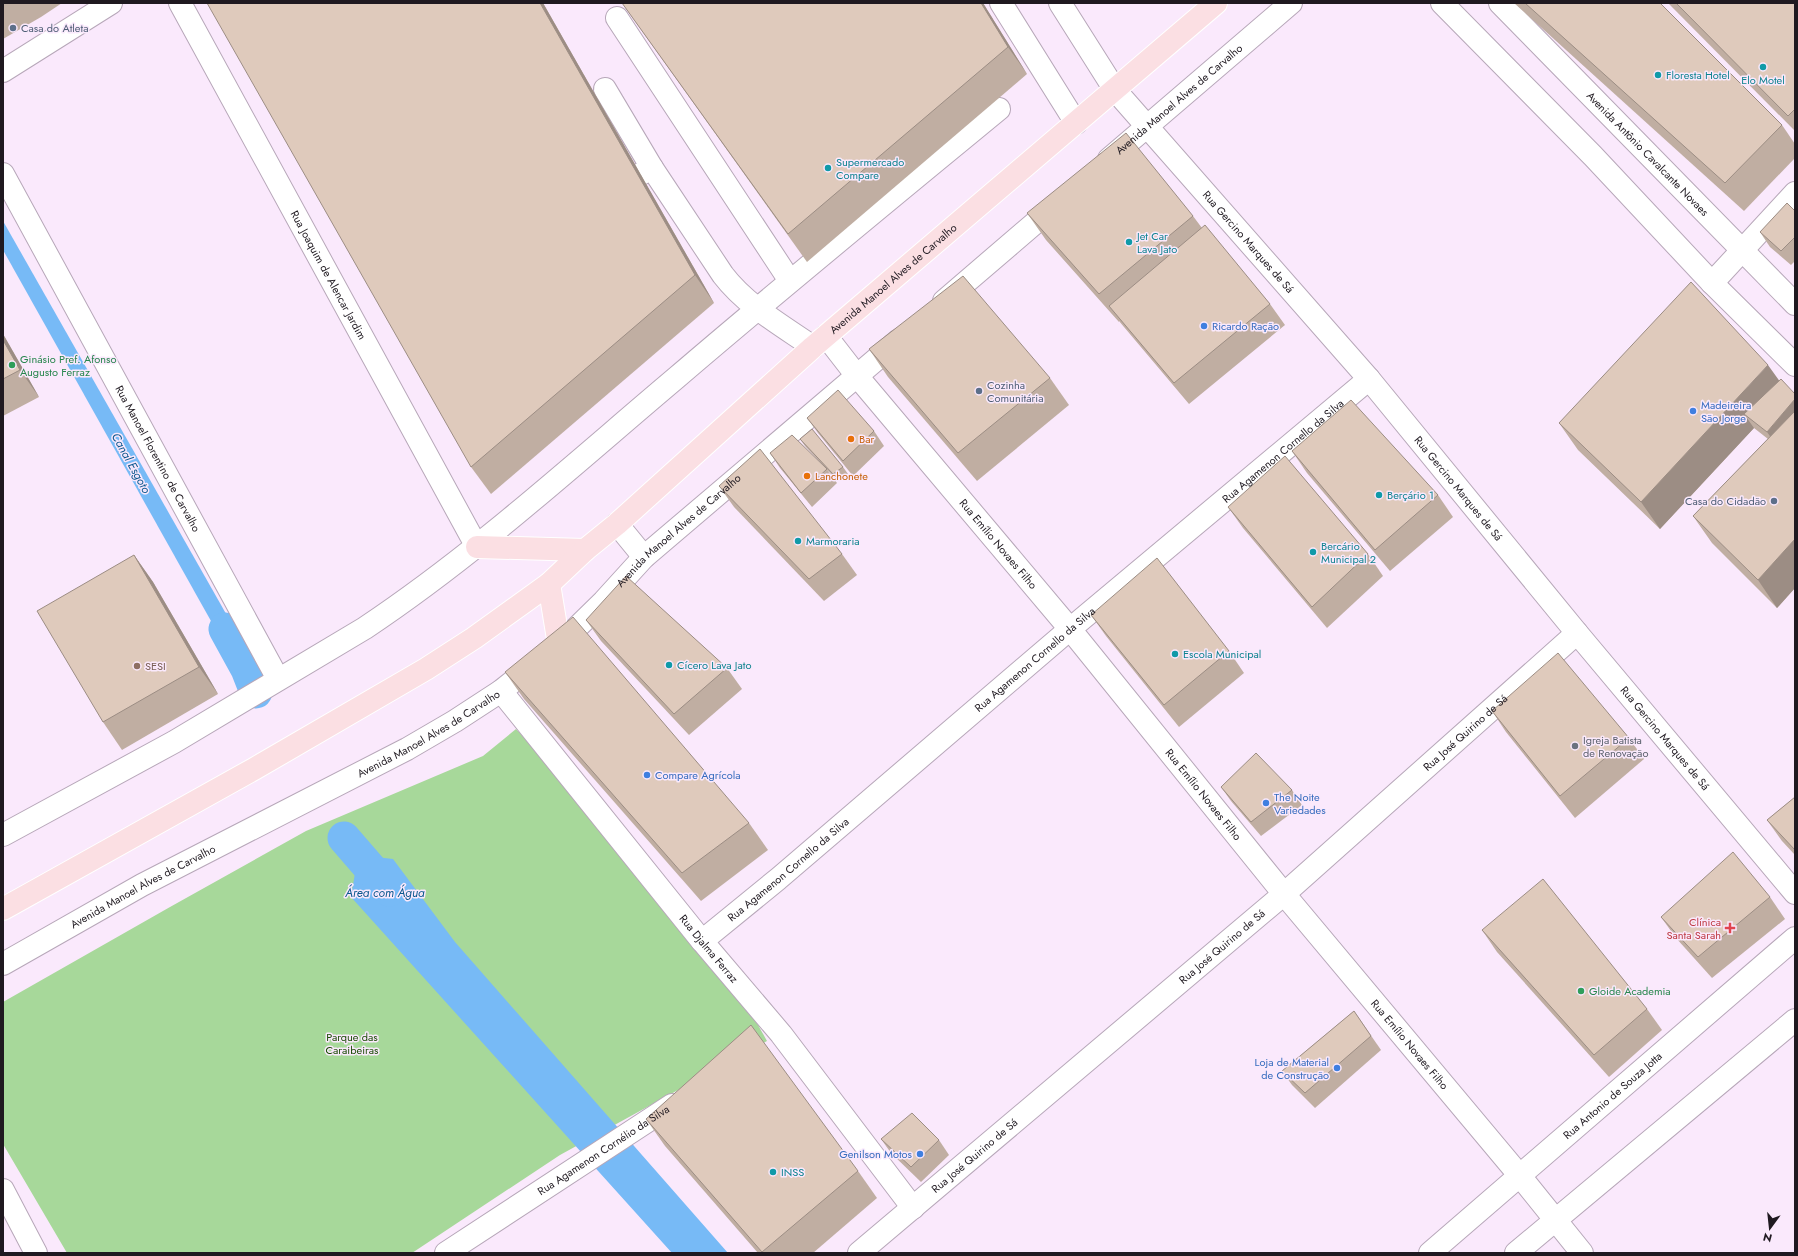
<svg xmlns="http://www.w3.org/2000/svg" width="1798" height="1256" viewBox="0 0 1798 1256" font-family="Jost,sans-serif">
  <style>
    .green { fill: #a7d89a }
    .water { fill: #77baf6 }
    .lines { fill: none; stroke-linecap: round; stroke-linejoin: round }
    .canal { stroke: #77baf6; stroke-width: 33 }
    .minor-casing { stroke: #b7a7b9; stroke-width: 24 }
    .major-casing { stroke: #fff; stroke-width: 24 }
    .minor { stroke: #fff; stroke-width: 22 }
    .major { stroke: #fbdfe3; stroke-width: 22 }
    .wall { fill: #c0aea2 }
    .shaded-wall { fill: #9c8d84 }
    .building { fill: #dfcabc; stroke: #9c8d84 }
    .service-dot { fill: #5c6f8a; stroke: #fae9fc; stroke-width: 1.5 }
    .culture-dot { fill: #0f9aa8; stroke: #fae9fc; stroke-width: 1.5 }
    .shop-dot { fill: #3f7fe0; stroke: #fae9fc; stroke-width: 1.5 }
    .leisure-dot { fill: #2e9e5b; stroke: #fae9fc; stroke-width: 1.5 }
    .food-dot { fill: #e8710a; stroke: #fae9fc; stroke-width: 1.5 }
    .education-dot { fill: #8d6e63; stroke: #fae9fc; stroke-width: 1.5 }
    .worship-dot { fill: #6b7280; stroke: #fae9fc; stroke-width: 1.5 }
    .health-dot { fill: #e0444e; stroke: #fae9fc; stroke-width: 1.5 }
    .labels { text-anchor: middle; stroke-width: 3; stroke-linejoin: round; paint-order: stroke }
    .service-label { font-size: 11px; fill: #4e5e75; stroke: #fae9fc; text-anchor: start }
    .culture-label { font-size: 11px; fill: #0d838f; stroke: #fae9fc; text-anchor: start }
    .street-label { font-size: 11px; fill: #1f1920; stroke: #fae9fc }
    .shop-label { font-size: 11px; fill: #366cbe; stroke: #fae9fc; text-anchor: start }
    .leisure-label { font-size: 11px; fill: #27864d; stroke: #fae9fc; text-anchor: start }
    .food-label { font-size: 11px; fill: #c56008; stroke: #fae9fc; text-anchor: start }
    .education-label { font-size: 11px; fill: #785e54; stroke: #fae9fc; text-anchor: start }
    .worship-label { font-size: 11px; fill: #5b616d; stroke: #fae9fc; text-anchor: start }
    .health-label { font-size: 11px; fill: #be3a42; stroke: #fae9fc; text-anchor: end }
    .park-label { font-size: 11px; fill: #174a02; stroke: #fae9fc }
    .water-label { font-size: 12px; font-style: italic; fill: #0b588f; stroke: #fae9fc }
  </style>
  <rect width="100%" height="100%" fill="#fae9fc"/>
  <!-- green -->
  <polygon class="green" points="516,729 556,772 719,955 767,1041 560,1155 412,1253 67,1253 3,1144 3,1002 170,907 306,831 483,756"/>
  <!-- water -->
  <g class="water">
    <polygon points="3,221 254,663 247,669 239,671 3,250"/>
    <polygon points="358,855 393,859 455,942 728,1253 672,1253 351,897"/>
  </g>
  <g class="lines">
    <!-- canal -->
    <g class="canal">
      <polyline points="225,629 247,669 256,692"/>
      <polyline points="344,838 389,890"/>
    </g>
    <defs>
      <g id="minor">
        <path id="s1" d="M180 3 477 547"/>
        <polyline points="1001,3 1076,123"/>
        <path id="s2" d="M1060 3 1115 90 1369 379 1577 633 1795 893"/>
        <polyline points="1442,3 1593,156 1712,283 1795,365"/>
        <path id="s3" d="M1500 3 1795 304"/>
        <polyline points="617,18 790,281"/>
        <polyline points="3,71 111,3"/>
        <polyline points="605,89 652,168 639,175"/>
        <path id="s4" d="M1109 159 1291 3"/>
        <path d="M652 168 723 275C746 305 781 325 813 347"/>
        <path id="s5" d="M3 174 278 679"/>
        <polyline points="1712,283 1795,193"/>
        <polyline points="944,301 1056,205"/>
        <path id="s6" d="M826 336 857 376 1070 629 1284 894 1520 1176 1582 1253"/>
        <polyline points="617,524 644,557"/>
        <path id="s7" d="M501 691 702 941 781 1034 913 1208"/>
        <path d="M3 835 174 742 365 628C476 554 574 464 676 378 782 287 891 198 999 109"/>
        <path id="s8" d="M702 941 778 879 1070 629 1369 379"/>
        <path id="s9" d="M3 964 142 885 407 749 455 721 501 691 559 645 604 601 644 557 899 340"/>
        <polyline points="3,1190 36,1253"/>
        <path id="s10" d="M446 1253 672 1105"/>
        <path id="s11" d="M859 1253 1284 894 1577 633"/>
        <path id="s12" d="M1430 1253 1795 938"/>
        <polyline points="1516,1253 1795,1020"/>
      </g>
      <g id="major">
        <polyline points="477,547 585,550"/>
        <polyline points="549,584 559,645"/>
        <path id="s13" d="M3 909 254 769 426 669 474 638 549 584 585 550 617 524 813 347 1216 3"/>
      </g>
    </defs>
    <!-- minor casing -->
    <use href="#minor" class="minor-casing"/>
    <!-- major casing -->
    <use href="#major" class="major-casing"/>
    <!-- minor -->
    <use href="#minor" class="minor"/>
    <!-- major -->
    <use href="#major" class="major"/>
  </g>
  <!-- wall -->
  <g class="wall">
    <polygon points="3,3 62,3 41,17 3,39"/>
    <polygon points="543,3 714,303 491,494 471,467"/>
    <polygon points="622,3 983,3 1027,74 807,262"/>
    <polygon points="1514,3 1660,3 1782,125 1795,144 1795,158 1744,211"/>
    <polygon points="1668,3 1795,3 1795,131"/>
    <polygon points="1795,211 1795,261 1791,265 1770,247 1760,232"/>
    <polygon points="1027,213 1193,216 1202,228 1270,304 1285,325 1189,404 1124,327 1119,321 1119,322 1046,240"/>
    <polygon points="3,334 39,397 3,416"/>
    <polygon points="869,349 1050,378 1069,405 977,481 888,377"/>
    <polygon points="1779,381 1795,394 1795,588 1777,608 1712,543 1693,516 1768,439 1754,428 1660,529 1578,450 1559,423"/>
    <polygon points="807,418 874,431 884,446 853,476 818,433"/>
    <polygon points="800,439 843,467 848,474 838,481 827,470 837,483 812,507 780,468 770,453 824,466 805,446"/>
    <polygon points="1292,451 1438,495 1453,517 1390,571 1307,473"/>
    <polygon points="719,486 842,554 857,575 824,601 734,507"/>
    <polygon points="1228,507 1368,554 1383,576 1327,628 1243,528"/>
    <polygon points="134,555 153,582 218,694 122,750 103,722"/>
    <polygon points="1091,615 1229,651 1244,673 1179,727 1106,636"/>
    <polygon points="586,620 727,668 742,689 689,735 601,641"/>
    <polygon points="505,672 749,823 768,850 701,901 524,699"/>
    <polygon points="1492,711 1629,738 1644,759 1575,818 1506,732"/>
    <polygon points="1221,787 1292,790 1302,805 1261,836 1231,801"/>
    <polygon points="1795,797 1795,855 1782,841 1767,820"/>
    <polygon points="1770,897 1785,919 1712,978 1676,938 1661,917"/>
    <polygon points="1482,930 1647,1009 1662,1030 1609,1077 1497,952"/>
    <polygon points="1354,1011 1381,1050 1315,1108 1292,1085 1282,1071"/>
    <polygon points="646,1119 858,1171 877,1198 813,1253 758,1253 665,1146"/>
    <polygon points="881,1139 939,1140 949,1155 921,1182 891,1153"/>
  </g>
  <!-- shaded-wall -->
  <g class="shaded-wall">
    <polygon points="540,3 543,3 714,303 695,275"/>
    <polygon points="981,3 983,3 1027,74 1008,47"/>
    <polygon points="3,334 39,397 20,370 3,340"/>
    <polygon points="1768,365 1788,393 1744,414 1754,428 1660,529 1641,502"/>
    <polygon points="1795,399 1795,425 1777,446 1767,432"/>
    <polygon points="1795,539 1795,588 1777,608 1758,580"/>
    <polygon points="134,555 153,582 218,694 199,667"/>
  </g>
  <!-- building -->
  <g class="building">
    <polygon points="207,3 540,3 695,275 471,467"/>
    <polygon points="622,3 981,3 1008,47 788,234"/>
    <polygon points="1525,3 1660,3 1782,125 1725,183"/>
    <polygon points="1676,3 1795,3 1795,109 1788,116"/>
    <polygon points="1126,133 1193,216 1099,294 1027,213"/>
    <polygon points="1787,203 1795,211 1795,237 1781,251 1760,232"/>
    <polygon points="1205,225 1270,304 1174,383 1109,306"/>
    <polygon points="963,276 1050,378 958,453 869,349"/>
    <polygon points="1691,282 1768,365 1641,502 1559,423"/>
    <polygon points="3,340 20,370 3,379"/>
    <polygon points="1781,379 1795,394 1795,399 1767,432 1744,414"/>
    <polygon points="838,390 874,431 843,461 807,418"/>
    <polygon points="1351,400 1438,495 1375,550 1292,451"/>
    <polygon points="1795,411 1795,539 1758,580 1693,516"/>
    <polygon points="812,429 843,467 833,474 800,439"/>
    <polygon points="792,435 827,469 801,493 770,453"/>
    <polygon points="760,449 842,554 809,579 719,486"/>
    <polygon points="1285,456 1368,554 1312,607 1228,507"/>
    <polygon points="134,555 199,667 103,722 37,611"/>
    <polygon points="1157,558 1229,651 1164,705 1091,615"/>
    <polygon points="626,576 727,668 674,714 586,620"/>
    <polygon points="573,617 749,823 682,873 505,672"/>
    <polygon points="1558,653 1629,738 1560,796 1492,711"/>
    <polygon points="1256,753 1292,790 1251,822 1221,787"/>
    <polygon points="1795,797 1795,850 1767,820"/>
    <polygon points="1733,852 1770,897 1698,957 1661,917"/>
    <polygon points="1543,879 1647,1009 1594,1055 1482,930"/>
    <polygon points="1354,1011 1371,1036 1305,1093 1282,1071"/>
    <polygon points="751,1025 858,1171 762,1252 646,1119"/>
    <polygon points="912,1113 939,1140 911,1167 881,1139"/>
  </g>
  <!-- markers -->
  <g class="service-dot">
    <circle cx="13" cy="28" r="4"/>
    <circle cx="979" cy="391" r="4"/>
    <circle cx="1774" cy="501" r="4"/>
  </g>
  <g class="culture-dot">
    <circle cx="1763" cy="67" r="4"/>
    <circle cx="1658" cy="75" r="4"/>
    <circle cx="828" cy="168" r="4"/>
    <circle cx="1129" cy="242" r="4"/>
    <circle cx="1379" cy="495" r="4"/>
    <circle cx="798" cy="541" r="4"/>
    <circle cx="1313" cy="552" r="4"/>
    <circle cx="1175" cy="654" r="4"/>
    <circle cx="669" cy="665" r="4"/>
    <circle cx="773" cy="1172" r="4"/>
  </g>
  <g class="shop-dot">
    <circle cx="1204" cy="326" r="4"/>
    <circle cx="1693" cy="411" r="4"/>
    <circle cx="647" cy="775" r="4"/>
    <circle cx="1266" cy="803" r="4"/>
    <circle cx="1337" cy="1068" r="4"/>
    <circle cx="920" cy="1154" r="4"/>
  </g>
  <g class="leisure-dot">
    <circle cx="12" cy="365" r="4"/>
    <circle cx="1581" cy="991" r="4"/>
  </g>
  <g class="food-dot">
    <circle cx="851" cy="439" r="4"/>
    <circle cx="807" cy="476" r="4"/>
  </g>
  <circle class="education-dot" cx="137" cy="666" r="4"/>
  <circle class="worship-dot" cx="1575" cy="746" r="4"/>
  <path class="health-dot" d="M1728 922h4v4h4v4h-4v4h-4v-4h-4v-4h4z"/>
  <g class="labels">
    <!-- service labels -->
    <g class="service-label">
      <text x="21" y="32">Casa do Atleta</text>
      <text x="987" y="389">Cozinha<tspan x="987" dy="13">Comunitária</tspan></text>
      <text x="1766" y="505" text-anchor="end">Casa do Cidadão</text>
    </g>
    <!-- culture labels -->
    <g class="culture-label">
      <text x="1666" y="79">Floresta Hotel</text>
      <text x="1763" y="84" text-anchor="middle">Elo Motel</text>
      <text x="836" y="166">Supermercado<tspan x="836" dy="13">Compare</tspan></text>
      <text x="1137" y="240">Jet Car<tspan x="1137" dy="13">Lava Jato</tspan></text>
      <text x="1387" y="499">Berçário 1</text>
      <text x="806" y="545">Marmoraria</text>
      <text x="1321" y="550">Bercário<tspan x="1321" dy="13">Municipal 2</tspan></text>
      <text x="1183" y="658">Escola Municipal</text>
      <text x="677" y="669">Cícero Lava Jato</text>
      <text x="781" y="1176">INSS</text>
    </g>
    <!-- street labels -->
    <g class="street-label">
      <text dy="4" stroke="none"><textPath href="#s4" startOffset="92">Avenida Manoel Alves de Carvalho</textPath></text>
      <text dy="4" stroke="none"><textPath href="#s3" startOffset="211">Avenida Antônio Cavalcante Novaes</textPath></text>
      <text dy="4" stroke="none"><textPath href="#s2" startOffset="305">Rua Gercino Marques de Sá</textPath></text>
      <text dy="4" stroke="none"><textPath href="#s1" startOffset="310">Rua Joaquim de Alencar Jardim</textPath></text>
      <text dy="4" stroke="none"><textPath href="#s13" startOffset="1096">Avenida Manoel Alves de Carvalho</textPath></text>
      <text dy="4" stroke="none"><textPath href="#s8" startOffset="760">Rua Agamenon Cornello da Silva</textPath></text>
      <text dy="4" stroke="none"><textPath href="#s5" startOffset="324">Rua Manoel Florentino de Carvalho</textPath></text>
      <text dy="4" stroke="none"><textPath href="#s2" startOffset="629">Rua Gercino Marques de Sá</textPath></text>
      <text dy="4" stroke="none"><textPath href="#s9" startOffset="808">Avenida Manoel Alves de Carvalho</textPath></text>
      <text dy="4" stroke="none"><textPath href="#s6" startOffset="270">Rua Emílio Novaes Filho</textPath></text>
      <text dy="4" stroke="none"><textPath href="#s8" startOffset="436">Rua Agamenon Cornello da Silva</textPath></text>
      <text dy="4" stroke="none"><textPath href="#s9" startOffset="484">Avenida Manoel Alves de Carvalho</textPath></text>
      <text dy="4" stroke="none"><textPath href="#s11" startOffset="799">Rua José Quirino de Sá</textPath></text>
      <text dy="4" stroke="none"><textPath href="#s2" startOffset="953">Rua Gercino Marques de Sá</textPath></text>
      <text dy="4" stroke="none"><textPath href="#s6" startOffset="594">Rua Emílio Novaes Filho</textPath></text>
      <text dy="4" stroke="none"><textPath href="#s8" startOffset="112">Rua Agamenon Cornello da Silva</textPath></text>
      <text dy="4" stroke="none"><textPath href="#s9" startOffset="160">Avenida Manoel Alves de Carvalho</textPath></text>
      <text dy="4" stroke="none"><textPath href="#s11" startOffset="475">Rua José Quirino de Sá</textPath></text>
      <text dy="4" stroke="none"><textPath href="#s7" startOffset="331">Rua Djalma Ferraz</textPath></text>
      <text dy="4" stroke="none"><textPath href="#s6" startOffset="918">Rua Emílio Novaes Filho</textPath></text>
      <text dy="4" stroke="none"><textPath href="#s12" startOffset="241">Rua Antonio de Souza Jotta</textPath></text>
      <text dy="4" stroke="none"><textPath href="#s10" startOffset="188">Rua Agamenon Cornélio da Silva</textPath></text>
      <text dy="4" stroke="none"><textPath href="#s11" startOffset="151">Rua José Quirino de Sá</textPath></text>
    </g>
    <!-- shop labels -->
    <g class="shop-label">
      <text x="1212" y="330">Ricardo Ração</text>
      <text x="1701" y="409">Madeireira<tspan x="1701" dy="13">São Jorge</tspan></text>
      <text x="655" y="779">Compare Agrícola</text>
      <text x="1274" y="801">The Noite<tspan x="1274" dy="13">Variedades</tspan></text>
      <text x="1329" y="1066" text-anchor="end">Loja de Material<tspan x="1329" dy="13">de Construção</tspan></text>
      <text x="912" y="1158" text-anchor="end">Genilson Motos</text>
    </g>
    <!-- leisure labels -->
    <g class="leisure-label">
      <text x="20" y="363">Ginásio Pref. Afonso<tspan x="20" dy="13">Augusto Ferraz</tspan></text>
      <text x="1589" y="995">Gloide Academia</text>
    </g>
    <!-- food labels -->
    <g class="food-label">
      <text x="859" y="443">Bar</text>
      <text x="815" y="480">Lanchonete</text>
    </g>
    <!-- education labels -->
    <g class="education-label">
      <text x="145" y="670">SESI</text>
    </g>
    <!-- worship labels -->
    <g class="worship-label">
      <text x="1583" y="744">Igreja Batista<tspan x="1583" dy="13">de Renovação</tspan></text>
    </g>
    <!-- health labels -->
    <g class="health-label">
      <text x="1721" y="926">Clínica<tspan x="1721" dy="13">Santa Sarah</tspan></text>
    </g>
    <!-- park labels -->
    <g class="park-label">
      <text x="352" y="1041">Parque das<tspan x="352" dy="13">Caraibeiras</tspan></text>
    </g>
    <!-- water labels -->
    <g class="water-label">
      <text transform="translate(131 463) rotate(61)" y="4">Canal Esgoto</text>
      <text x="385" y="897">Área com Água</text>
    </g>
  </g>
  <!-- border -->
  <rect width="1798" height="1256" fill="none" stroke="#1f1920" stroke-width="8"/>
  <!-- north arrow -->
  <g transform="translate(1770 1228) rotate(195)" stroke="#fae9fc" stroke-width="3" paint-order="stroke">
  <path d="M0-3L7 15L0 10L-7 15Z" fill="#1f1920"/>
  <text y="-6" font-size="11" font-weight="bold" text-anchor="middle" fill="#1f1920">N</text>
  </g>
</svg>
